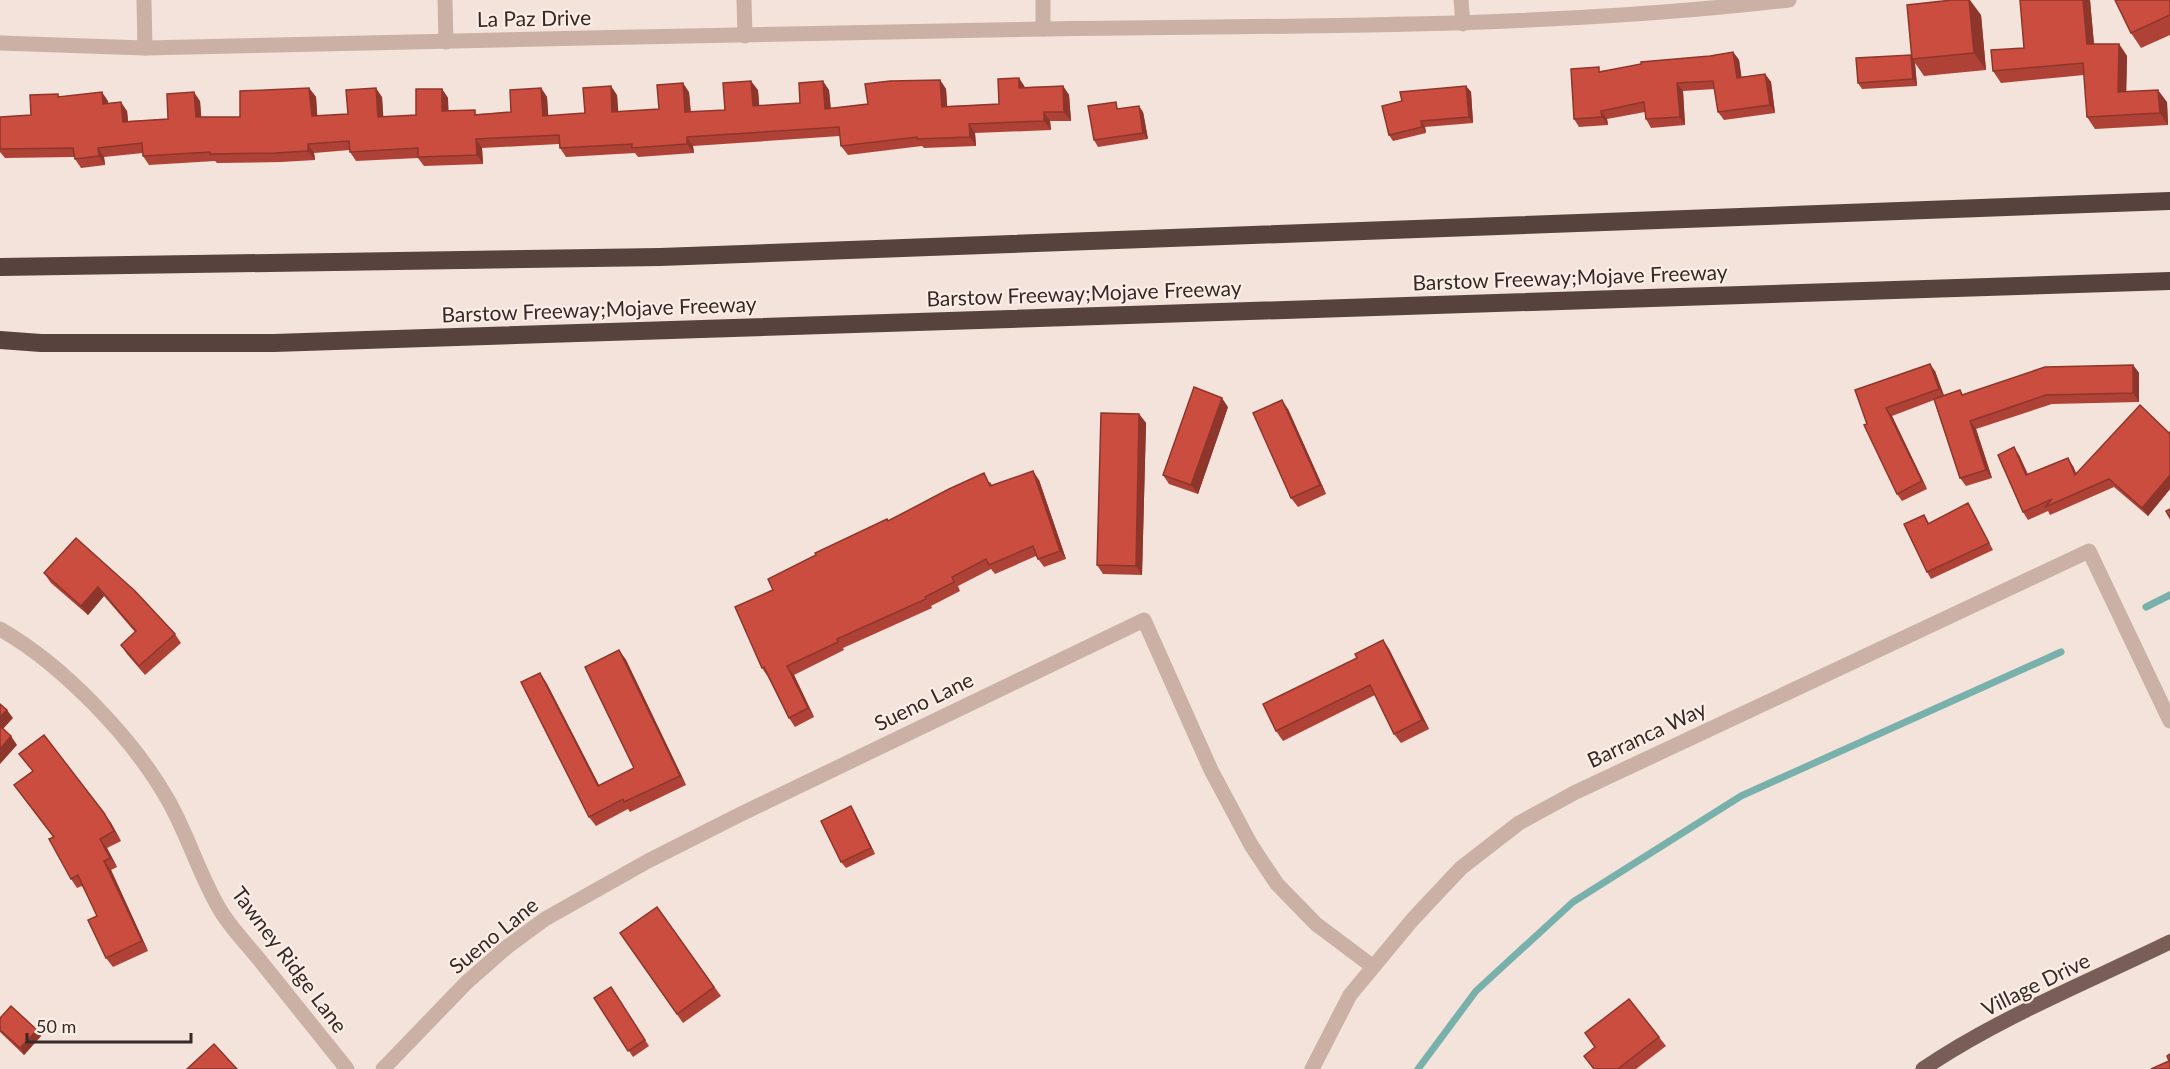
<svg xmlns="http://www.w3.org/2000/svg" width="2170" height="1069" viewBox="0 0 2170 1069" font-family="Lato,sans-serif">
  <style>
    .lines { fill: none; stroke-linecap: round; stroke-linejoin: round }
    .stream { stroke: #78b1ab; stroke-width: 7 }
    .minor { stroke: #cbb1a5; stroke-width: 15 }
    .major { stroke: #795e57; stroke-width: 15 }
    .highway { stroke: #58423d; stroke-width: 18 }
    .wall { fill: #af4236 }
    .shaded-wall { fill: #8e362c }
    .building { fill: #cb4d3f; stroke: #8e362c; stroke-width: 1.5 }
    .labels { text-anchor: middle; stroke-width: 4.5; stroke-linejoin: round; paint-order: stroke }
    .street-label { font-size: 21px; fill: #372927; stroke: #faeee6 }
  </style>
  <rect width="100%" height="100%" fill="#f3e3da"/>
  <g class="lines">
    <!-- stream -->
    <g class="stream">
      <polyline points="2146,607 2170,595"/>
      <polyline points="1418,1069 1476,991 1573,902 1741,796 2061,652"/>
    </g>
    <!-- minor -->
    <g class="minor">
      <polyline points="144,0 145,48"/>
      <polyline points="445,0 446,42"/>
      <polyline points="744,0 745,36"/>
      <polyline points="1043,0 1043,29"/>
      <polyline points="1461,0 1463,24"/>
      <path d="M0 43 145 48C445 42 746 33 1046 29 1295 25 1541 29 1789 0"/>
      <path d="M0 629C62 664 133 738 168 800 188 835 199 874 219 908 229 926 245 942 258 958 288 995 317 1032 347 1069"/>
      <polyline points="383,1069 467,982 507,947 545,919 648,861 741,814 1144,620 1211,770 1251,845 1277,884 1316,924 1372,966"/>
      <polyline points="1312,1069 1350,995 1413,919 1461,868 1519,823 1576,792 2089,551 2170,721"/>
    </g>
    <!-- major -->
    <path class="major" d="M1923 1069C1998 1018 2088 982 2170 942"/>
    <!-- highway -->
    <g class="highway">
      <polyline points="0,267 660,257 2170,201"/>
      <polyline points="0,340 41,343 274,343 2170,281"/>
    </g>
  </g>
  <!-- wall -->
  <g class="wall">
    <polygon points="2020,0 2090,0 2094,44 2119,44 2127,56 2126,92 2167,102 2168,125 2095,129 2087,117 2084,75 2001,83 1993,71 2024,48"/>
    <polygon points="2170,0 2170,35 2141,48 2131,33"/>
    <polygon points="1981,15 1986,70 1924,76 1915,63 1917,86 1862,89 1858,83 1911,55 1912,56"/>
    <polygon points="1733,52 1739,60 1741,77 1765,74 1771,82 1775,113 1724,120 1718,112 1715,89 1683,91 1685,125 1651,128 1646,119 1645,112 1607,119 1608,125 1579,127 1574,119 1602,71 1710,56"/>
    <polygon points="940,80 946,89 947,106 999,104 1025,87 1063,86 1069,95 1071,121 1050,121 1051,130 975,133 976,146 924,148 922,146 848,155 841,146 840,136 693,146 694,153 638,157 635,153 566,157 560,148 559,144 482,148 483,164 424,166 418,158 356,161 350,152 350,150 314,153 315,160 281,162 217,163 215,161 149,165 143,156 143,153 104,157 105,165 81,168 75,159 74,157 5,158 0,152 0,117 31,115 59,97 108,101 108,103 127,111 128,121 168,119 200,101 201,117 240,117 309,88 316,97 317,116 348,114 382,97 383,117 416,115 442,89 448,98 448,111 478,114 511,112 541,88 547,97 548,116 585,113 617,95 618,112 659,109 689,92 691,112 725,110 758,90 759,106 800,103 829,90 831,108 868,104"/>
    <polygon points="1466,86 1471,92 1473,123 1425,127 1426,133 1393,141 1389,135"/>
    <polygon points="1120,109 1143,112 1148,139 1098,147 1094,140"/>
    <polygon points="2133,365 2139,373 2139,402 2052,404 1976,429 1992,478 1966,486 1960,478 1934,400 1892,416 1927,489 1902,501 1897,494 1867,424 1855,390 1935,371 1944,395 1960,390 1963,395"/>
    <polygon points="1228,407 1198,494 1169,484 1163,475"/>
    <polygon points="1288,409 1326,494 1298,507 1291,498"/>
    <polygon points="1139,414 1146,423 1142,575 1103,574 1097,565"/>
    <polygon points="2170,432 2170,489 2148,516 2114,487 2050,515 2048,511 2028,520 2023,512 2019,455 2028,474 2073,466 2076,473"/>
    <polygon points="1039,480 1066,559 1044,567 1036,556 995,574 991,569 958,586 960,591 931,606 932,608 843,648 844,650 794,675 814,717 795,727 789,718 768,677 762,668 773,590 888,521 990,482 992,485"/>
    <polygon points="1972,510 1993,550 1931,579 1927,572 1924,515 1929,523"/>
    <polygon points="76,538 175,634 181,643 145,675 127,654 121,645 135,632 104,596 88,615 51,583 44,573"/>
    <polygon points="1383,640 1389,649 1429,729 1401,743 1394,734 1375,695 1283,741 1276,731 1357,658"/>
    <polygon points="619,650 626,660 686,785 630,812 628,809 596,826 589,817 546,682 599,785 634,768"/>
    <polygon points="14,785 104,813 111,823 121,841 107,848 117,867 111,870 148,951 113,967 106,958 97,916 82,886 77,888 71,879 53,837"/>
    <polygon points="855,813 875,854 846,868 841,862"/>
    <polygon points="657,907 721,996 683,1023 620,933"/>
    <polygon points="611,987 649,1046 633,1057 594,998"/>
    <polygon points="0,1018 37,1030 41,1036 24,1055 0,1032"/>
    <polygon points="1659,1037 1666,1046 1636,1069 1594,1069 1584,1056"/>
  </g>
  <!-- shaded-wall -->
  <g class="shaded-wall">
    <polygon points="1969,0 1970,0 1981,15 1986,70 1974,53"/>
    <polygon points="2083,0 2090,0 2095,55 2087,44"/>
    <polygon points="2119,44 2127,56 2126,104 2118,92"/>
    <polygon points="1733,52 1739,60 1743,86 1737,78"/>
    <polygon points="1911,55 1915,63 1917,86 1913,79"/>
    <polygon points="1765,74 1771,82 1775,113 1770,105"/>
    <polygon points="1019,78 1025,87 1026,97 1019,88"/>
    <polygon points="940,80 946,89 948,116 942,107"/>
    <polygon points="751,81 758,90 760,115 753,106"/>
    <polygon points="823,81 829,90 831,118 825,109"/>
    <polygon points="683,83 689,92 691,121 685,112"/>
    <polygon points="1677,83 1683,91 1685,125 1680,117"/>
    <polygon points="611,86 617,95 619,121 612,112"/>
    <polygon points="1063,86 1069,95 1071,121 1064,112"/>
    <polygon points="1466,86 1471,92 1473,123 1469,117"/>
    <polygon points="309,88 316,97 318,125 312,116"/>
    <polygon points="376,88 382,97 384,126 378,117"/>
    <polygon points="541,88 547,97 549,125 543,116"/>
    <polygon points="442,89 448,98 449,120 442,111"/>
    <polygon points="2158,90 2167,102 2168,125 2160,113"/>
    <polygon points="102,92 108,101 109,113 103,104"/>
    <polygon points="194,92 200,101 202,126 196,117"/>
    <polygon points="121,102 127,111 129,131 123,122"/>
    <polygon points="1139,106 1143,112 1148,139 1143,133"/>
    <polygon points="1601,111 1607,119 1608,125 1602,117"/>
    <polygon points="1044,112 1050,121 1051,130 1044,121"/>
    <polygon points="1421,121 1425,127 1426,133 1422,127"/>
    <polygon points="969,124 975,133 976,146 970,137"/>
    <polygon points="687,137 693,146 694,153 687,144"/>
    <polygon points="476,139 482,148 483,164 477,155"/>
    <polygon points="308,144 314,153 315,160 308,151"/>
    <polygon points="98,148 104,157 105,165 99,156"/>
    <polygon points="1930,364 1935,371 1944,397 1939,389"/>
    <polygon points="2133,365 2139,373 2139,402 2133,393"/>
    <polygon points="1222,398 1228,407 1198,494 1191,485"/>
    <polygon points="1282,400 1288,409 1326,494 1320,485"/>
    <polygon points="1886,408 1892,416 1927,489 1922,481"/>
    <polygon points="1139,414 1146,423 1142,575 1136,566"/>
    <polygon points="1970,421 1976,429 1992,478 1986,470"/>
    <polygon points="2014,447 2019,455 2031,483 2026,475"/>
    <polygon points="2068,458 2073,466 2080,483 2075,475"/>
    <polygon points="1033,471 1039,480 1066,559 1060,551"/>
    <polygon points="2170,475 2170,489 2148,516 2142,508"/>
    <polygon points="98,587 104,596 88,615 81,606"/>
    <polygon points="1383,640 1389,649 1429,729 1422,720"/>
    <polygon points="619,650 626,660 686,785 680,776"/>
    <polygon points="787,666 794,675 814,717 808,708"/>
    <polygon points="540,673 546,682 604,795 598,786"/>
    <polygon points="7,710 13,718 2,730 0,728 0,717"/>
    <polygon points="11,736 17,745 0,764 0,749"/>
    <polygon points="851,806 855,813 875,854 871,848"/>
    <polygon points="104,813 111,823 121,841 114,831"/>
    <polygon points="100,839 107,848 117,867 110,858"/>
    <polygon points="104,861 111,870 148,951 142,941"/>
    <polygon points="37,1030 41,1036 24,1055 20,1048"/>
  </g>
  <!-- building -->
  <g class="building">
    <polygon points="1952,0 1969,0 1974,53 1912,59 1907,5"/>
    <polygon points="2020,0 2083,0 2087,44 2119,44 2118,92 2158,90 2160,113 2087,117 2083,63 1993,71 1991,50 2024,48"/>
    <polygon points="2115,0 2170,0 2170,15 2131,33"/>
    <polygon points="1733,52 1737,78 1765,74 1770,105 1718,112 1713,81 1677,83 1680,117 1646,119 1644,102 1601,111 1602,117 1574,119 1571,69 1599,67 1599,72 1641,64 1641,62 1710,56"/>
    <polygon points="1911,55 1913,79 1858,83 1856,58"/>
    <polygon points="1019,78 1019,88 1063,86 1064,112 1044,112 1044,121 969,124 970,137 917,139 917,137 841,146 839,127 687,137 687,144 632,148 632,144 560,148 559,135 476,139 477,155 418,157 418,148 350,152 349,141 308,144 308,151 275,153 210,154 210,152 143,156 142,143 98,148 99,156 75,159 73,148 0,149 0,117 31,115 30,95 58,94 58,97 102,92 103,104 121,102 123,122 168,119 167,94 194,92 196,117 240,117 240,91 309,88 312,116 348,114 346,90 376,88 378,117 416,115 416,89 442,89 442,111 475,110 475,115 511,112 510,90 541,88 543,116 585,113 583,88 611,86 612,112 659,109 657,85 683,83 685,112 725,110 723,83 751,81 753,106 800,103 799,83 823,81 825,109 868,104 865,84 890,81 940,80 942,107 999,104 998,79"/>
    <polygon points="1466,86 1469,117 1421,121 1422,127 1389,135 1382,106 1402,101 1400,92"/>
    <polygon points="1116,102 1117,109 1139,106 1143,133 1094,140 1088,106"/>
    <polygon points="1930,364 1939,389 1886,408 1922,481 1897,494 1864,425 1867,424 1855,390"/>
    <polygon points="2133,365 2133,393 2046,395 1970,421 1986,470 1960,478 1934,399 1960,390 1962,395 2045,367"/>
    <polygon points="1194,387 1222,398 1191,485 1163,475"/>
    <polygon points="1282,400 1320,485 1291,498 1253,413"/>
    <polygon points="2140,405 2169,433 2170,432 2170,475 2142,508 2109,479 2045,507 2052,499 2023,512 1998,455 2014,447 2026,475 2068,458 2075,475"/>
    <polygon points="1101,413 1139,414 1136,566 1097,565"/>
    <polygon points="1033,471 1060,551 1038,559 1033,546 989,565 986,559 952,577 954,582 925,597 926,599 837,639 838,642 787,666 808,708 789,718 764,667 762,668 735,607 773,590 768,579 816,555 815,553 887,519 888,521 949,489 984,473 990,486"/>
    <polygon points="1968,503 1989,543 1927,572 1904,524 1924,515 1928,524"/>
    <polygon points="2170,509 2170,518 2166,511"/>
    <polygon points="76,538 135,591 175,634 139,666 121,645 136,631 98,587 81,606 44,573"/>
    <polygon points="1383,640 1422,720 1394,734 1370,685 1276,731 1263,704 1357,658 1355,654"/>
    <polygon points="619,650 680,776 624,802 623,799 589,817 521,682 540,673 598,786 634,768 585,667"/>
    <polygon points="0,704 7,710 0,717"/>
    <polygon points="0,726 11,736 0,749"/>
    <polygon points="44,735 104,813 114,831 100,839 110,858 104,861 142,941 106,958 88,920 97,916 78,875 71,879 49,839 54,837 14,785 33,771 19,754"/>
    <polygon points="851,806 871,848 841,862 821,821"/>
    <polygon points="657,907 714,987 677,1014 620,933"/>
    <polygon points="611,987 645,1040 628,1051 594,998"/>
    <polygon points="1629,999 1659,1037 1619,1068 1620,1069 1594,1069 1584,1056 1595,1047 1585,1033"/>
    <polygon points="11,1006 37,1030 20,1048 0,1030 0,1018"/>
    <polygon points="214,1044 237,1069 187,1069"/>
    <polygon points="2170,1054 2170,1069 2151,1069 2169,1061 2167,1056"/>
  </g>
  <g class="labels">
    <!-- street labels -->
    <g class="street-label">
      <text transform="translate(534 19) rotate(-1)" y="7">La Paz Drive</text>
      <text transform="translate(1570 278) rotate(-2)" y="7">Barstow Freeway;Mojave Freeway</text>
      <text transform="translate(1084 294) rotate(-2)" y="7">Barstow Freeway;Mojave Freeway</text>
      <text transform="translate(599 310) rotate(-2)" y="7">Barstow Freeway;Mojave Freeway</text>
      <text transform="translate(924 702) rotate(-26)" y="7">Sueno Lane</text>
      <text transform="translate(1647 735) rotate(-25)" y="7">Barranca Way</text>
      <text transform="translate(494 936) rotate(-39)" y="7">Sueno Lane</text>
      <text transform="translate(289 960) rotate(53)" y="7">Tawney Ridge Lane</text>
      <text transform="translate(2036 985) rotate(-26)" y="7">Village Drive</text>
    </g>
  </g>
  <!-- scale -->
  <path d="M27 1033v9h164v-9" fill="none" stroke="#372927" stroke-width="3"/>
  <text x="36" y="1033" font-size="18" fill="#372927" stroke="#faeee6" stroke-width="4.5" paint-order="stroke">50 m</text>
</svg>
